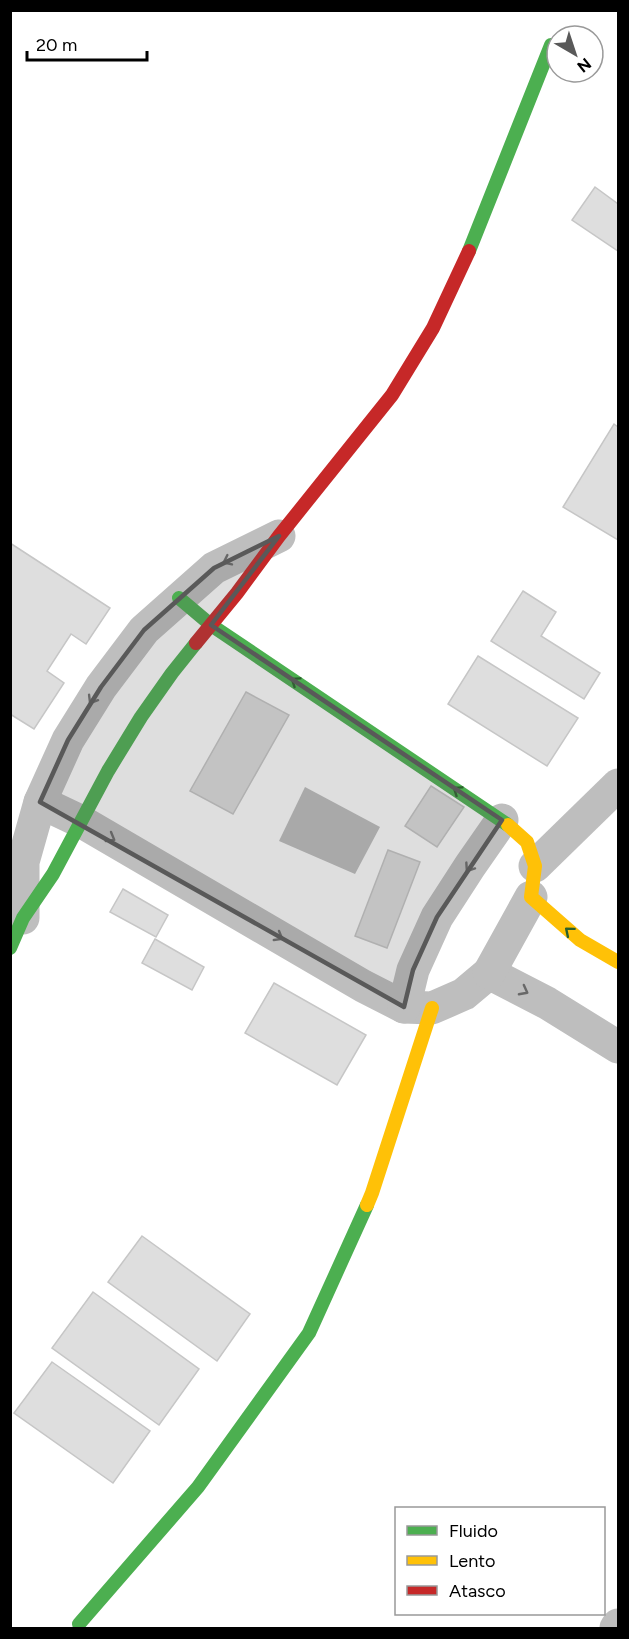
<svg xmlns="http://www.w3.org/2000/svg" width="629" height="1639" viewBox="0 0 629 1639" font-family="Figtree,sans-serif">
  <style>
    .water { fill: #bdbdbd }
    .building { fill: #dedede; stroke: #c6c6c6; stroke-width: 1.5 }
    .lines { fill: none; stroke-linecap: round; stroke-linejoin: round }
    .street { stroke: #bebebe; stroke-width: 33 }
    .fast { stroke: #4caf50; stroke-width: 14 }
    .slow { stroke: #ffc107; stroke-width: 14 }
    .jam { stroke: #c62828; stroke-width: 14 }
    .oneway { stroke: #686868 }
    .oneway2 { stroke: #2a602c }
    .marked { fill: #595959; fill-opacity: 0.2; stroke: #595959; stroke-width: 4.5; stroke-linejoin: round }
  </style>
  <rect width="100%" height="100%" fill="#fff"/>
  <!-- water -->
  <polygon class="water" points="305,787 380,827 355,874 279,841"/>
  <!-- building -->
  <g class="building">
    <polygon points="595,187 618,204 618,251 572,220"/>
    <polygon points="614,424 618,427 618,540 563,507"/>
    <polygon points="10,543 110,608 86,644 71,634 47,671 64,683 34,729 10,714"/>
    <polygon points="523,591 556,612 541,636 600,673 584,699 491,641"/>
    <polygon points="478,656 578,718 547,766 448,704"/>
    <polygon points="246,692 289,715 233,814 190,791"/>
    <polygon points="431,786 464,807 437,847 405,826"/>
    <polygon points="388,850 420,862 387,948 355,936"/>
    <polygon points="123,889 168,915 156,937 110,912"/>
    <polygon points="155,939 204,967 192,990 142,963"/>
    <polygon points="274,983 366,1035 337,1085 245,1033"/>
    <polygon points="142,1236 250,1314 217,1361 108,1282"/>
    <polygon points="93,1292 199,1369 159,1425 52,1348"/>
    <polygon points="52,1362 150,1431 113,1483 14,1413"/>
  </g>
  <g class="lines">
    <!-- street -->
    <g class="street">
      <polyline points="40,802 82,822 363,986 404,1007 432,1008 464,994 489,973 547,1003 618,1047"/>
      <polyline points="535,866 618,785"/>
      <polyline points="23,918 23,862 40,802 68,740 101,687 144,630 214,568 279,536"/>
      <polyline points="489,973 531,897"/>
      <polyline points="404,1007 413,970 437,917 470,866 502,820"/>
      <polyline points="616,1628 618,1625"/>
    </g>
    <!-- fast -->
    <g class="fast">
      <polyline points="469,251 551,45"/>
      <polyline points="179,598 211,625 508,825"/>
      <polyline points="10,948 23,918 53,874 108,771 141,717 172,673 196,643"/>
      <polyline points="79,1624 198,1487 309,1333 367,1205"/>
    </g>
    <!-- slow -->
    <g class="slow">
      <polyline points="508,825 527,842 535,866 531,897 580,940 618,962"/>
      <polyline points="367,1205 372,1193 432,1008"/>
    </g>
    <!-- jam -->
    <polyline class="jam" points="196,643 237,593 279,536 392,395 433,328 469,251"/>
  </g>
  <!-- one-way arrows -->
  <defs><path id="oneway-chevron" d="M-2-3.5L2.5 0L-2 3.5" fill="none" stroke-width="1.6" stroke-linecap="round" stroke-linejoin="round" transform="scale(1.5)"/></defs>
  <g class="oneway">
    <use href="#oneway-chevron" transform="translate(227 561) rotate(154)"/>
    <use href="#oneway-chevron" transform="translate(92 700) rotate(121)"/>
    <use href="#oneway-chevron" transform="translate(111 838) rotate(30)"/>
    <use href="#oneway-chevron" transform="translate(469 868) rotate(124)"/>
    <use href="#oneway-chevron" transform="translate(279 937) rotate(30)"/>
    <use href="#oneway-chevron" transform="translate(524 991) rotate(28)"/>
  </g>
  <g class="oneway2">
    <use href="#oneway-chevron" transform="translate(295 681) rotate(-146)"/>
    <use href="#oneway-chevron" transform="translate(457 790) rotate(-146)"/>
    <use href="#oneway-chevron" transform="translate(569 931) rotate(-140)"/>
  </g>
  <!-- marked area -->
  <path class="marked" d="M279 536 211 625 502 820 437 917 413 970 404 1007 40 802 68 740 101 687 144 630 214 568Z"/>
  <!-- border -->
  <rect width="629" height="1639" fill="none" stroke="#000000" stroke-width="24"/>
  <!-- legend -->
  <rect x="395" y="1507" width="210" height="108" fill="#ffffff" stroke="#999999" stroke-width="1.5"/>
  <rect x="407" y="1526" width="30" height="9" fill="#4caf50" stroke="#999999" stroke-width="1.5"/>
  <text x="449" y="1537" font-size="18" fill="#000000">Fluido</text>
  <rect x="407" y="1556" width="30" height="9" fill="#ffc107" stroke="#999999" stroke-width="1.5"/>
  <text x="449" y="1567" font-size="18" fill="#000000">Lento</text>
  <rect x="407" y="1586" width="30" height="9" fill="#c62828" stroke="#999999" stroke-width="1.5"/>
  <text x="449" y="1597" font-size="18" fill="#000000">Atasco</text>
  <!-- north arrow -->
  <g transform="translate(575 54) rotate(141)"><circle r="28" fill="#ffffff" stroke="#999999" stroke-width="1.5"/>
  <path d="M0-4.5L10 22L0 15L-10 22Z" fill="#595959"/>
  <text y="-9" font-size="16" font-weight="bold" text-anchor="middle" fill="#000000">N</text>
  </g>
  <!-- scale -->
  <path d="M27 51v9h120v-9" fill="none" stroke="#000000" stroke-width="3"/>
  <text x="36" y="51" font-size="18" fill="#000000" stroke="#ffffff" stroke-width="4.5" paint-order="stroke">20 m</text>
</svg>
